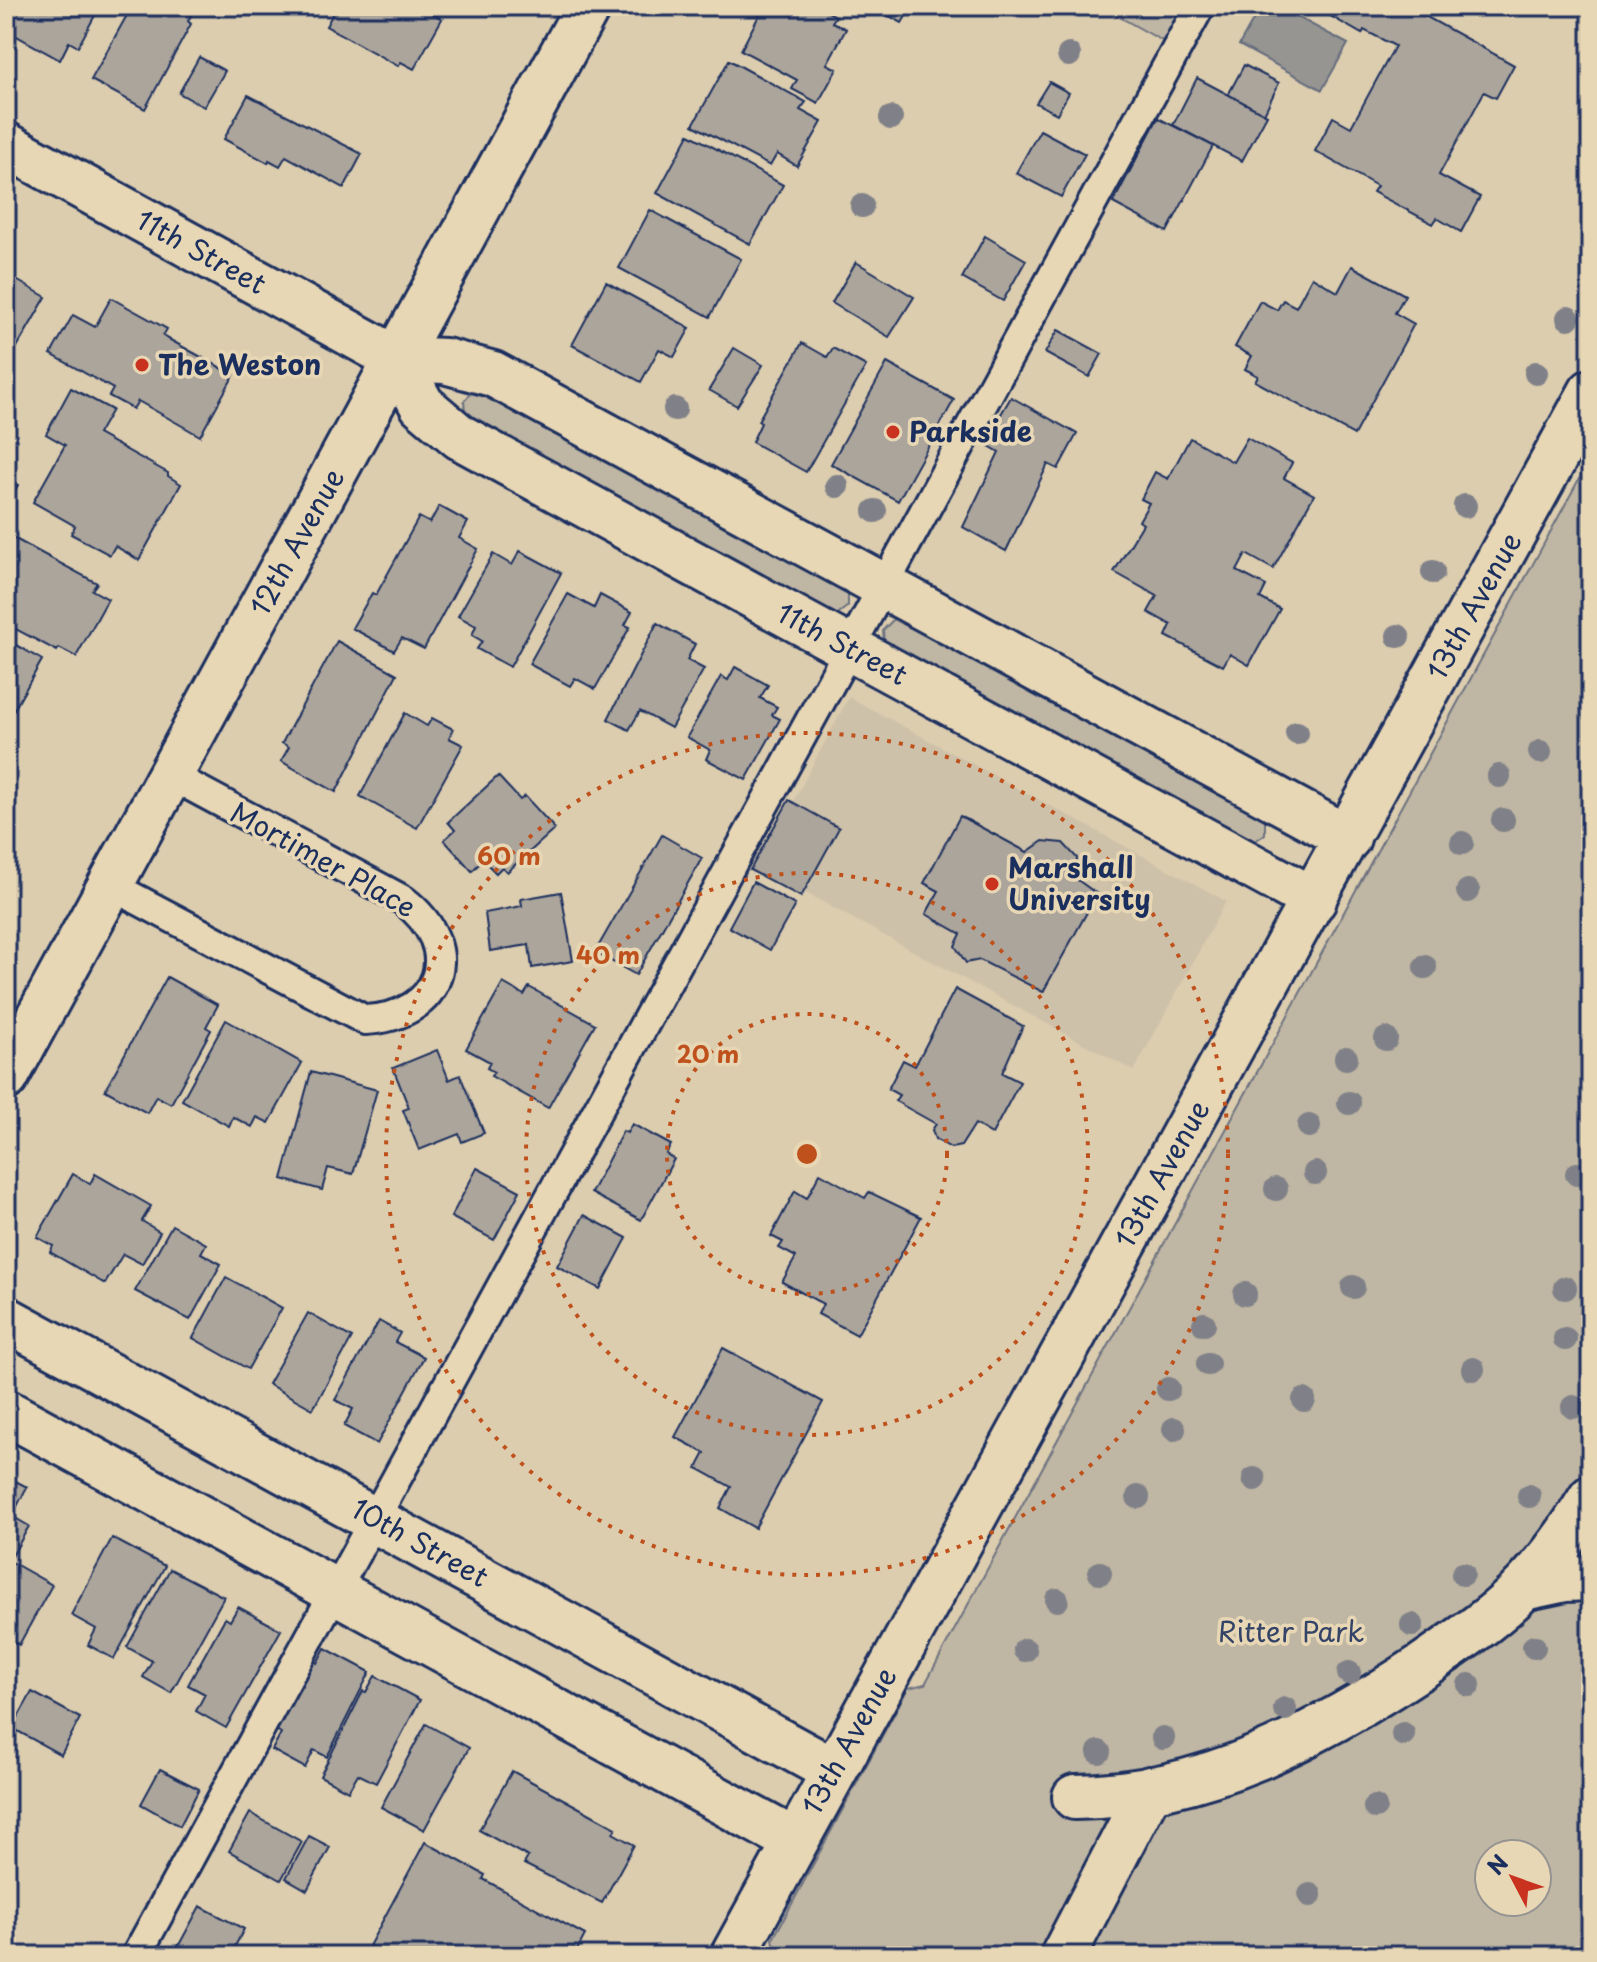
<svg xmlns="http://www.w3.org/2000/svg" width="1597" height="1962" viewBox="0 0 1597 1962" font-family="'Playpen Sans',sans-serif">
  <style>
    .built { fill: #cec1a9 }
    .green { fill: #bfb6a3; stroke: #6d7280; stroke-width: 2; fill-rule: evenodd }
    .water { fill: #969592; stroke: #656c7d; stroke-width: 2 }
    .building { fill: #aca59b; stroke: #1b2f5e; stroke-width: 2 }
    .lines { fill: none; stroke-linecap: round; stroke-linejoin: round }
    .lane-casing { stroke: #1b2f5e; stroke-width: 34 }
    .street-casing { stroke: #1b2f5e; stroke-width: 50 }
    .secondary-casing { stroke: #1b2f5e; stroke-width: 50 }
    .lane { stroke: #e8d7b4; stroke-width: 28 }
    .street { stroke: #e8d7b4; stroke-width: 44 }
    .secondary { stroke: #e8d7b4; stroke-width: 44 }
    .tree { fill: #808188 }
    .ring { fill: none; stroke: #bf511c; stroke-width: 4; stroke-dasharray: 4 8 }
    .poi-dot { fill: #c8321e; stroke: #e8d7b4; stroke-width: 3 }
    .labels { text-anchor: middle; stroke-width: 7; stroke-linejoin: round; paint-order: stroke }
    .street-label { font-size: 28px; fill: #1b2f5e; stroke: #e8d7b4 }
    .poi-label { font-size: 28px; font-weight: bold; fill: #1b2f5e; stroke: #e8d7b4; text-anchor: start }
    .park-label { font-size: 28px; fill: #344368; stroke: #e8d7b4 }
    .centre { fill: #bf511c; stroke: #e8d7b4; stroke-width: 4 }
    .ring-label { font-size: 24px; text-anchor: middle; font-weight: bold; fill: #bf511c; stroke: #e8d7b4; stroke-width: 7; stroke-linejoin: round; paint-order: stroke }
  </style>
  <rect width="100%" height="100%" fill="#dccdaf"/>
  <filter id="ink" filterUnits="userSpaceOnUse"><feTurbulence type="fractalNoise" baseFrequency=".0125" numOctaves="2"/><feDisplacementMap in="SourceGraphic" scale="16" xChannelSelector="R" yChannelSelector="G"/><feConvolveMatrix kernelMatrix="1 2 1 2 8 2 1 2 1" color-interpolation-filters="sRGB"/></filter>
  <g filter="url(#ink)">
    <!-- built -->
    <polygon class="built" points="849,697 1226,901 1134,1071 758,867"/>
    <!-- green -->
    <g class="green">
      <polygon points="1100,6 1186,6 1166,43"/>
      <polygon points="475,389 848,588 848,606 835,616 466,420 464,401"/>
      <path d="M1591 457V1956H777L773 1939 908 1688 925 1684ZM1489 1854H1537V1902H1489Z"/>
      <polygon points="899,614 1265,816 1265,834 1251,844 884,645 883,630"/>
    </g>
    <!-- water -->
    <polygon class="water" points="1261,6 1277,6 1348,44 1322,90 1239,45"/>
    <!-- building -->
    <g class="building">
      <polygon points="12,6 100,6 78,47 69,42 60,60 6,30 15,12 10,10"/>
      <polygon points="132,6 195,8 188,21 191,24 145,109 91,80"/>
      <polygon points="337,6 428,6 428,11 442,19 414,69 401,62 398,66 326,26"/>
      <polygon points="764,6 817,6 836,16 832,22 846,29 827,64 837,69 818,103 792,89 797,80 741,50"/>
      <polygon points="871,6 912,6 902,23"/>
      <polygon points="1313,6 1407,6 1514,65 1496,98 1484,92 1439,175 1480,197 1461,232 1437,218 1433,224 1373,192 1377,186 1315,151 1333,117 1351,127 1395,46 1364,30 1362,34"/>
      <polygon points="199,57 225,71 204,107 179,93"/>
      <polygon points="729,60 806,102 800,110 822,122 797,166 777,154 770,166 693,125"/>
      <polygon points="1244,65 1279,83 1264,114 1228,95"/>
      <polygon points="1197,78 1267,115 1242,161 1173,125"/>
      <polygon points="1049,82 1069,93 1057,114 1036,103"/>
      <polygon points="248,95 362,154 344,188 286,156 280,166 269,160 268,163 224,139"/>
      <polygon points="1158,118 1213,146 1167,232 1113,203"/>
      <polygon points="1040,130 1085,154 1061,197 1016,173"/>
      <polygon points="689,134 783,185 750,244 657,193"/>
      <polygon points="650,210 741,259 710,317 619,268"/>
      <polygon points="985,236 1026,260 1003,301 962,278"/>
      <polygon points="856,262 914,297 889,337 832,303"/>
      <polygon points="1352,266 1405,295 1395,313 1414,324 1354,435 1255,381 1258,376 1245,369 1252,356 1235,347 1260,301 1277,310 1283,300 1296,307 1312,277 1338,292"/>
      <polygon points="6,274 46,297 6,366"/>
      <polygon points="606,282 690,328 674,357 659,349 641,382 572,345"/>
      <polygon points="111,298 167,329 163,336 234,375 200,436 138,401 133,409 109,396 113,389 51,354 73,315 95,327"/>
      <polygon points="1058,330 1102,354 1089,377 1045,353"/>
      <polygon points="802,343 827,357 833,348 866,366 806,472 752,442 761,423 758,421"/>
      <polygon points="734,348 763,365 737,406 709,390"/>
      <polygon points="887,363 954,400 898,501 831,464"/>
      <polygon points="71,388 112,410 98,434 168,473 168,476 181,484 139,560 115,546 110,555 71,534 75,526 33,502 65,445 46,434"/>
      <polygon points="1011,397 1077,434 1058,469 1048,464 1006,551 963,527 999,452 984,443"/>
      <polygon points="1190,438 1233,462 1247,438 1292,463 1284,478 1314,495 1273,569 1246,554 1237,571 1266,586 1260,598 1280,609 1249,665 1230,654 1223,666 1166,636 1171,625 1148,612 1157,596 1114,572 1143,524 1139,521 1149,503 1141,499 1155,472 1168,479"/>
      <polygon points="6,479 18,485 6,507"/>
      <polygon points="439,506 468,522 459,538 478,549 424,649 402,638 394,651 352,628 372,593 376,595 419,517 430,523"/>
      <polygon points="6,534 97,583 92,590 108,599 76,657 59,648 57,651 6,624"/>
      <polygon points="520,551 561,573 510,667 477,649 482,641 472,635 476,626 458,616 493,554 512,565"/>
      <polygon points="568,594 594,608 600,595 632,612 625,625 630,627 595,689 575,678 570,686 529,664"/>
      <polygon points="657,623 695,644 687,660 704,669 671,728 640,711 629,730 608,719"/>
      <polygon points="6,639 42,660 6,724"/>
      <polygon points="337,641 397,674 336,792 281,761 289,747 282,743"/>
      <polygon points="735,667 768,685 760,698 777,707 772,715 780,719 746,780 706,759 710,750 687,737 721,676 728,680"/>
      <polygon points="405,713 427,726 432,718 453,729 449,738 463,745 417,828 360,796"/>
      <polygon points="498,776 520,800 525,796 555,829 507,872 502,867 496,873 483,860 472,871 444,840 455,830 448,822"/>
      <polygon points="789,800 839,828 801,897 750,870"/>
      <polygon points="960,816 1027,852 1043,841 1063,843 1077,858 1075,878 1097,894 1043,992 980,960 966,963 955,946 961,934 926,914 939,891 924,883"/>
      <polygon points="662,835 702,858 636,975 595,952"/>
      <polygon points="753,882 795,905 770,950 729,927"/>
      <polygon points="561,892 573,961 532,968 529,945 490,951 485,913 522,906 521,899"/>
      <polygon points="167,977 218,1005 206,1027 211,1030 171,1104 156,1096 147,1113 105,1090"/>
      <polygon points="503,983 524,995 529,987 595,1024 548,1108 491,1076 494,1072 487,1068 490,1062 466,1049"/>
      <polygon points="955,989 1023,1026 1002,1073 1020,1082 992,1134 975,1124 961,1146 951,1148 935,1139 932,1130 936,1124 895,1101 899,1095 888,1089 903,1060 915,1066"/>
      <polygon points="226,1020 302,1063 269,1123 257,1117 252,1127 233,1117 229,1126 182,1100"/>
      <polygon points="437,1050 449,1080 460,1075 484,1133 462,1142 459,1134 419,1150 403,1110 409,1108 393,1068"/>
      <polygon points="311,1072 377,1090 353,1174 328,1168 322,1190 282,1179"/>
      <polygon points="632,1124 671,1145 666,1154 674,1159 641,1220 591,1193 623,1131 627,1133"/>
      <polygon points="477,1168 520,1191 494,1240 451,1217"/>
      <polygon points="820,1173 865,1198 869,1192 921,1217 857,1335 818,1314 823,1304 782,1282 796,1257 779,1248 783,1242 771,1236 795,1191 807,1198"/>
      <polygon points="73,1174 90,1184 95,1174 151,1206 142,1221 160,1232 142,1264 123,1254 105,1284 50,1252 53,1246 37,1237"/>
      <polygon points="584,1215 627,1238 600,1289 557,1266"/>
      <polygon points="172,1225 206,1244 201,1253 221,1264 190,1320 135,1291"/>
      <polygon points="226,1277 282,1308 248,1369 193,1338"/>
      <polygon points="308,1313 352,1338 313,1409 268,1384"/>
      <polygon points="379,1321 400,1333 395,1342 424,1357 377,1444 344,1426 353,1409 335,1400"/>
      <polygon points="723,1348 823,1402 755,1528 720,1508 731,1487 697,1468 705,1453 675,1437"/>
      <polygon points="6,1476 27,1487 12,1516 29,1526 11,1558 6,1556"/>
      <polygon points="112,1538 165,1566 114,1659 88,1645 96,1629 71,1615"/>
      <polygon points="6,1559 52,1585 19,1645 6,1638"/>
      <polygon points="170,1569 224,1597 171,1693 143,1677 152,1661 127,1647"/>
      <polygon points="238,1607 281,1630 226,1728 196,1711 205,1694 188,1685 225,1618 230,1621"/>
      <polygon points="325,1648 370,1672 327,1757 314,1750 305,1768 272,1750 281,1733 276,1730 314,1661 317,1663"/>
      <polygon points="375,1676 420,1700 376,1783 358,1774 348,1791 320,1776 363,1691 366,1692"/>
      <polygon points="6,1691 17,1697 6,1718"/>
      <polygon points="32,1692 80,1718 61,1755 12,1728"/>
      <polygon points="426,1724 469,1748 424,1830 381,1807"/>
      <polygon points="160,1769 199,1789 180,1826 141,1804"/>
      <polygon points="512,1771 616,1828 613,1833 634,1845 602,1903 524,1864 528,1857 479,1830"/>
      <polygon points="250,1813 302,1842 281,1880 229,1851"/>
      <polygon points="309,1836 330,1847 307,1890 286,1878"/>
      <polygon points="425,1842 485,1875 483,1879 585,1935 574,1956 389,1956 369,1946"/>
      <polygon points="200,1906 244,1929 230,1956 173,1956"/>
    </g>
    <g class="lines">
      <defs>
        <g id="lane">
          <path d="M110 885 365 1020C442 1017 466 948 403 900L170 775"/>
          <polyline points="136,1956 1200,6"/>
        </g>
        <g id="street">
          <polyline points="6,145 397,359 445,361 493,374 1348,838"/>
          <polyline points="397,359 422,405 460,437 1314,900"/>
          <polyline points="6,1077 588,6"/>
          <polyline points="1523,1588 1565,1579 1591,1578"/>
          <polyline points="779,1741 832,1770"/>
          <path d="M1075 1797C1205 1796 1318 1735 1424 1665 1458 1641 1496 1617 1525 1586 1550 1560 1572 1529 1591 1498"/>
          <polyline points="743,1813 795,1841"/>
          <polyline points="1063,1956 1150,1789"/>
        </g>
        <g id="secondary">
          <polyline points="6,1319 779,1741"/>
          <polyline points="6,1412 743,1813"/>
          <polyline points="733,1956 1591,392"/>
        </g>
      </defs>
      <!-- lane casing -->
      <use href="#lane" class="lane-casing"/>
      <!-- street casing -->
      <use href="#street" class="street-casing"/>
      <!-- secondary casing -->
      <use href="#secondary" class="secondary-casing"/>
      <!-- lane -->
      <use href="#lane" class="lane"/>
      <!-- street -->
      <use href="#street" class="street"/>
      <!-- secondary -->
      <use href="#secondary" class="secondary"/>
    </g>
    <!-- trees -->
    <g class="tree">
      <circle cx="1069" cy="55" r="12"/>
      <circle cx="891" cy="118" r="12"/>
      <circle cx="862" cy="206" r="12"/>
      <circle cx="1568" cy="318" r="12"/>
      <circle cx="1536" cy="373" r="12"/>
      <circle cx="675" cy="409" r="12"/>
      <circle cx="837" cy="486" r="12"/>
      <circle cx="1465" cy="506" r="12"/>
      <circle cx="875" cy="511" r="12"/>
      <circle cx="1433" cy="572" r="12"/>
      <circle cx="1398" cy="636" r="12"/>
      <circle cx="1297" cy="733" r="12"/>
      <circle cx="1540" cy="752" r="12"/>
      <circle cx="1499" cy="776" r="12"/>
      <circle cx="1503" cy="820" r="12"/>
      <circle cx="1462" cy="843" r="12"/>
      <circle cx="1468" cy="891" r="12"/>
      <circle cx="1425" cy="967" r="12"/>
      <circle cx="1386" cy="1039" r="12"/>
      <circle cx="1346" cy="1058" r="12"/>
      <circle cx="1349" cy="1103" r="12"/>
      <circle cx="1309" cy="1126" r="12"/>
      <circle cx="1315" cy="1173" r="12"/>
      <circle cx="1577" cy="1174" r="12"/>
      <circle cx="1276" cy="1189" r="12"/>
      <circle cx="1353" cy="1287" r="12"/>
      <circle cx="1565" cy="1288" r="12"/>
      <circle cx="1245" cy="1294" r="12"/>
      <circle cx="1204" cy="1324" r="12"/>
      <circle cx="1565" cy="1339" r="12"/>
      <circle cx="1208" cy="1364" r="12"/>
      <circle cx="1473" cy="1369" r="12"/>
      <circle cx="1168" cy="1389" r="12"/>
      <circle cx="1304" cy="1400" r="12"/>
      <circle cx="1573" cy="1407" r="12"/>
      <circle cx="1174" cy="1429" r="12"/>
      <circle cx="1254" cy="1479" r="12"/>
      <circle cx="1529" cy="1496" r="12"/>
      <circle cx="1138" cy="1497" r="12"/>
      <circle cx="1100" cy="1573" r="12"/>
      <circle cx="1463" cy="1574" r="12"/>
      <circle cx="1057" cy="1600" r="12"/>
      <circle cx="1412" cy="1625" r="12"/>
      <circle cx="1534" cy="1647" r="12"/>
      <circle cx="1025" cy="1650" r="12"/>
      <circle cx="1349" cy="1673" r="12"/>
      <circle cx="1469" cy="1685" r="12"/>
      <circle cx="1285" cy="1709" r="12"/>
      <circle cx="1403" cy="1734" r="12"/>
      <circle cx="1163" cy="1738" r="12"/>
      <circle cx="1099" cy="1752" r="12"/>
      <circle cx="1375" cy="1807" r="12"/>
      <circle cx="1310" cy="1895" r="12"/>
    </g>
  </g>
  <!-- distance rings -->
  <g class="ring">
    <circle cx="807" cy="1154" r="140"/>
    <circle cx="807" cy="1154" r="281"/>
    <circle cx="807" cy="1154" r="421"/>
  </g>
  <!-- markers -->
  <g class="poi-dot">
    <circle cx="142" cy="365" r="8"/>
    <circle cx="893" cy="432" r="8"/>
    <circle cx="992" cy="884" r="8"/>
  </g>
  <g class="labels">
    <!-- street labels -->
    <g class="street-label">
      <text transform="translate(201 252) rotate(29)" y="10">11th Street</text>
      <text transform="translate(297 542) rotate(-61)" y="10">12th Avenue</text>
      <text transform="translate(1474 606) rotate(-61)" y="10">13th Avenue</text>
      <text transform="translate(842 644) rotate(28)" y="10">11th Street</text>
      <text transform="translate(323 860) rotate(29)" y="10">Mortimer Place</text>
      <text transform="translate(1162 1174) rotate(-61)" y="10">13th Avenue</text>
      <text transform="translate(420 1543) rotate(29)" y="10">10th Street</text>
      <text transform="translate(849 1741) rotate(-61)" y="10">13th Avenue</text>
    </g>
    <!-- poi labels -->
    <g class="poi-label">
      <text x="158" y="375">The Weston</text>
      <text x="909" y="442">Parkside</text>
      <text x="1008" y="878">Marshall<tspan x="1008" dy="32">University</tspan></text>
    </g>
    <!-- park labels -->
    <g class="park-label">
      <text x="1291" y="1642">Ritter Park</text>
    </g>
  </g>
  <circle cx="807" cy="1154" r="12" class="centre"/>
  <g class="ring-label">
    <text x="509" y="865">60 m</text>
    <text x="608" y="964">40 m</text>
    <text x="708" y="1063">20 m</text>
  </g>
  <!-- margin -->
  <rect width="1597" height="1962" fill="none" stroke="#e8d7b4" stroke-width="32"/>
  <rect x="16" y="16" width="1565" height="1930" fill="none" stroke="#1b2f5e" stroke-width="3" filter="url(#ink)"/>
  <!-- north arrow -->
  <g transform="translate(1513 1878) rotate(311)"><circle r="38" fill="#e8d7b4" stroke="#969492" stroke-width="2"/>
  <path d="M0-6L14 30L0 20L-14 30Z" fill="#c8321e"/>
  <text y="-12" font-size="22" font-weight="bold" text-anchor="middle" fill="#1b2f5e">N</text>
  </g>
</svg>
